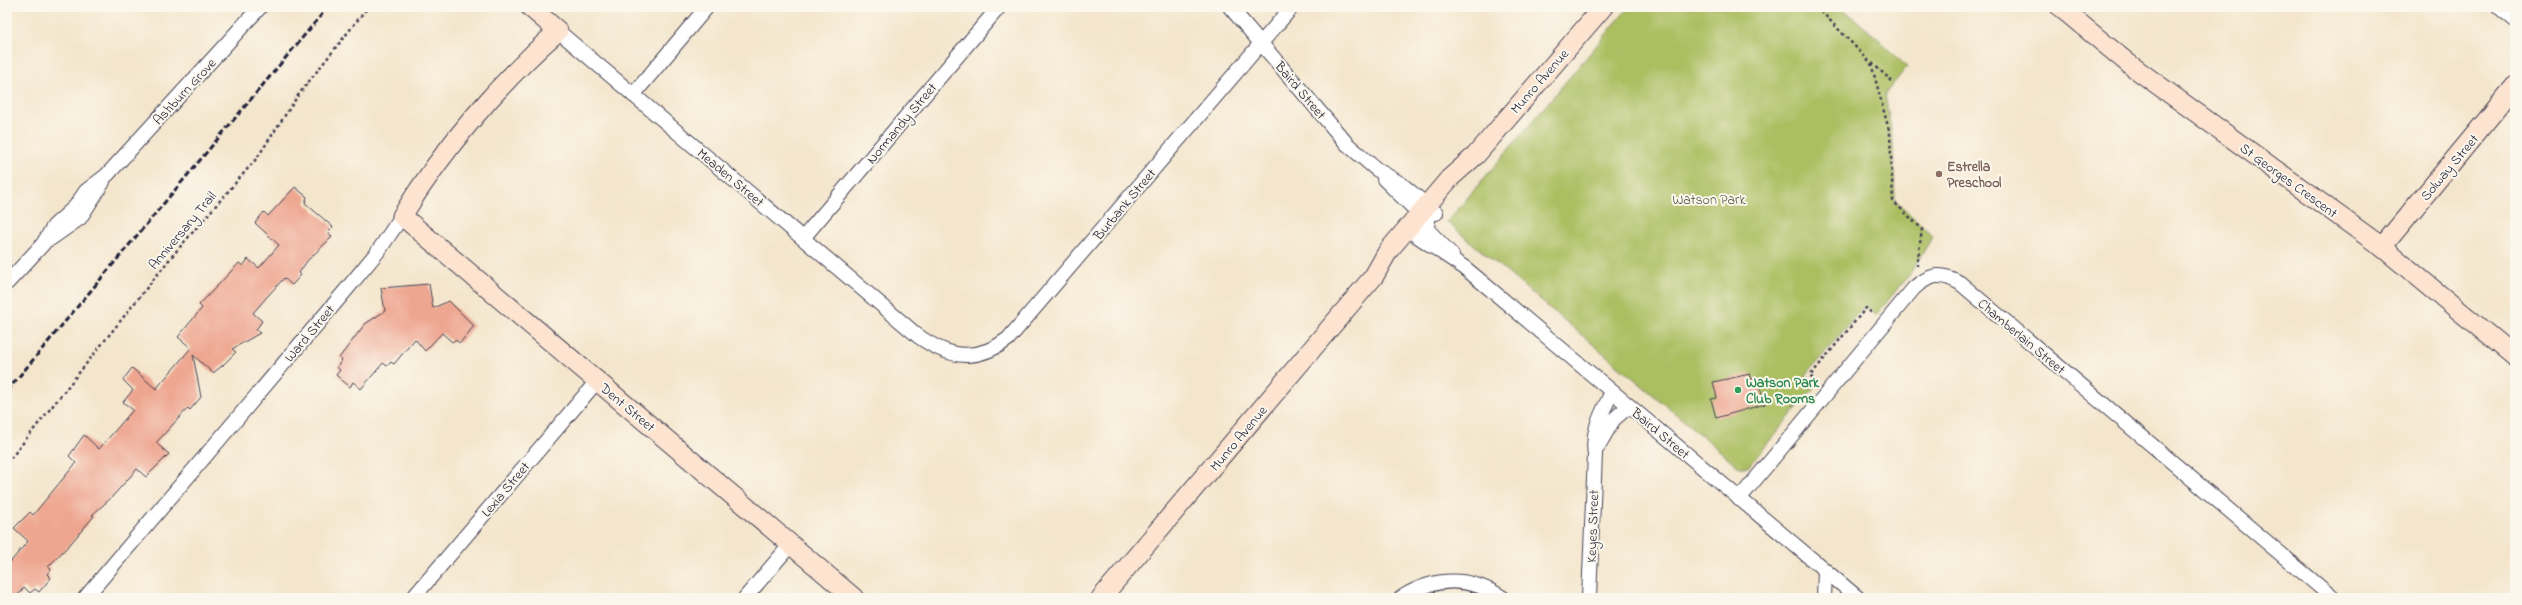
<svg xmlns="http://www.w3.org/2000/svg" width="2522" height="605" viewBox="0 0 2522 605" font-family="'Indie Flower',sans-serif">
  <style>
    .green { fill: #abbe61; stroke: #66704e }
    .building { fill: #eea690 }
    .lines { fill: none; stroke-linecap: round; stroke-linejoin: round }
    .street-casing { stroke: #423f51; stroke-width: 16 }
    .secondary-casing { stroke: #423f51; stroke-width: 21 }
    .path { stroke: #423f51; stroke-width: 2.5; stroke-dasharray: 3 3; stroke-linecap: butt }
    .street { stroke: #fff; stroke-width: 14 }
    .secondary { stroke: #fde4d1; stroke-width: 19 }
    .rail { stroke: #22223b; stroke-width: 3; stroke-dasharray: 6 3; stroke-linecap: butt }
    .education-dot { fill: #8d6e63; stroke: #fbf7ec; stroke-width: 1.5 }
    .leisure-dot { fill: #2e9e5b; stroke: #fbf7ec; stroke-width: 1.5 }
    .labels { text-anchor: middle; stroke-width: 4; stroke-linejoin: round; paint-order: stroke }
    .street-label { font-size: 14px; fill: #22223b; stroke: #fbf7ec }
    .education-label { font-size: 14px; font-weight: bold; fill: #785e54; stroke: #fbf7ec; text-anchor: start }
    .park-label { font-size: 14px; fill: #525948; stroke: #fbf7ec }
    .leisure-label { font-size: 14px; font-weight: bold; fill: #27864d; stroke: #fbf7ec; text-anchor: start }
  </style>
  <rect width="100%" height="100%" fill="#fbf7ec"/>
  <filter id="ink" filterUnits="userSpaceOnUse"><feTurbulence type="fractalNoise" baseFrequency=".025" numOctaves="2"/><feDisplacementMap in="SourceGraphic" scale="8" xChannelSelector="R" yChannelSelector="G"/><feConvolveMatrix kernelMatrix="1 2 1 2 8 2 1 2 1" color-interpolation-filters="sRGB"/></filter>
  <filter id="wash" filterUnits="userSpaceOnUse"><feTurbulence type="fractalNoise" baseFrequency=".012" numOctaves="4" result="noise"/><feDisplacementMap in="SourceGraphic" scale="16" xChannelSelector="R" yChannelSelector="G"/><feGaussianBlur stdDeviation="0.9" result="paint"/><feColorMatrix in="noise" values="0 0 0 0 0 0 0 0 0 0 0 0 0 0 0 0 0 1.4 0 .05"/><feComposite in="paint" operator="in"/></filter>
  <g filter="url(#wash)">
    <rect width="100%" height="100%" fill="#f4e6cd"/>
    <!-- green -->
    <polygon class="green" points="1629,7 1841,7 1883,43 1907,67 1885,94 1893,142 1895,200 1933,236 1909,275 1876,315 1864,306 1806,375 1816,385 1748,467 1739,467 1447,222"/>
    <g id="blocks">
      <!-- building -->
      <g class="building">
        <polygon points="295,187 307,197 305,203 333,227 328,232 332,237 307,261 299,273 301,275 292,285 284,278 266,298 253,313 262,321 256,330 260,333 232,349 236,352 222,366 213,373 193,355 201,397 190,410 188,408 156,443 169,454 146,477 137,469 111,498 92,515 94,516 72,542 48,567 51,569 47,574 51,578 39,592 35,589 30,593 24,587 16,598 7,598 7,566 28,541 14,528 30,512 33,515 76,463 69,456 84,435 99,449 133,410 123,402 133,390 123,380 132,368 156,389 191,348 178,337 202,308 199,305 239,263 243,266 248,259 259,268 279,245 255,223 264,212 268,216"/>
        <polygon points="429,284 433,308 449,301 474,326 460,343 455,340 452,342 442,333 425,351 415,339 394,364 391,362 387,366 383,363 361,389 353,382 350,387 336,375 340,370 337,367 342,360 339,358 365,324 385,311 381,288"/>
        <polygon points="1750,374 1752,380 1757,378 1765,404 1716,418 1711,399 1717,398 1713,382"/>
      </g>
    </g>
  </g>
  <g filter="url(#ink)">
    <use href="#blocks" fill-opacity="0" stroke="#423f51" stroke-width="1"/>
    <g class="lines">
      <defs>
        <g id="street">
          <polyline points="1230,7 1347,144 1376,169 1401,184 1436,213"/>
          <polyline points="2499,7 2515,20"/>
          <path d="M558 31 918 336C949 358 976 363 1008 339L1292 7"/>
          <polyline points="633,95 707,7"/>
          <polyline points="1384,179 1428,222"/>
          <polyline points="1416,218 1452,255"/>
          <polyline points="1407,229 1465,268 1858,598"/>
          <polyline points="803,238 999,7"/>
          <polyline points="50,239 80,218 103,182"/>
          <polyline points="7,283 43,244 54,226 75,207 86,191 107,175 260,7"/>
          <polyline points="1597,448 1613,420 1629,406"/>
          <path d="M1739 499 1914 288C1930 274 1941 272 1960 283L2333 598"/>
          <polyline points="85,598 346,290 379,250 402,216"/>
          <polyline points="413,598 597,381"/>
          <polyline points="745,598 791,544"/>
          <path d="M1401 598C1435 576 1470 576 1503 598"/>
          <path d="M1589 598 1595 454C1591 431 1602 413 1612 392"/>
          <polyline points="1824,598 1825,571"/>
        </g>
        <g id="secondary">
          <path d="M530 7 558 31C499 83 443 149 402 216L854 598"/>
          <polyline points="2060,7 2129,64 2382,247 2515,357"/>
          <polyline points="2382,247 2515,86"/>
          <polyline points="1101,598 1374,276 1388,251 1416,218 1450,178 1476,155 1603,7"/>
        </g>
      </defs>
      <!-- street casing -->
      <use href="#street" class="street-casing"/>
      <!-- secondary casing -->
      <use href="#secondary" class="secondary-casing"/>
      <!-- path -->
      <g class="path">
        <polyline points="1817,7 1871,63 1890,134 1893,201 1922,229 1917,266"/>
        <polyline points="1872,63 1894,83"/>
        <polyline points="1817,383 1810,376 1866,308 1873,314"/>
        <polyline points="7,463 173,255 257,158 299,94 368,7"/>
      </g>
      <!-- street -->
      <use href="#street" class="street"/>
      <!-- secondary -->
      <use href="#secondary" class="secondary"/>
      <!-- rail -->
      <polyline class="rail" points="7,391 328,7"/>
    </g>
  </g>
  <!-- markers -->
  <circle class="education-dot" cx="1939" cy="174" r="4"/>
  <circle class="leisure-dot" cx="1738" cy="390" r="4"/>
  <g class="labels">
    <!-- street labels -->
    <g class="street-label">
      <text transform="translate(1539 81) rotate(-49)" y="5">Munro Avenue</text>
      <text transform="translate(1301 90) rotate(50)" y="5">Baird Street</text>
      <text transform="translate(184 91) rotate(-47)" y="5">Ashburn Grove</text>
      <text transform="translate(901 123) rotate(-50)" y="5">Normandy Street</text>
      <text transform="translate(2449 167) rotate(-50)" y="5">Solway Street</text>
      <text transform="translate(731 177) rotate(40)" y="5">Meaden Street</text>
      <text transform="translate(2289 180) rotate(36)" y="5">St Georges Crescent</text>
      <text transform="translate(1124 204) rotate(-50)" y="5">Burbank Street</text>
      <text transform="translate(182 230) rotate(-50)" y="5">Anniversary Trail</text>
      <text transform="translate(309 333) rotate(-50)" y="5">Ward Street</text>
      <text transform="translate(2022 336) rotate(40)" y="5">Chamberlain Street</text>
      <text transform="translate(628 407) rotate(40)" y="5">Dent Street</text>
      <text transform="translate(1661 433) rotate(40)" y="5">Baird Street</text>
      <text transform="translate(1238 438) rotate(-50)" y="5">Munro Avenue</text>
      <text transform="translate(505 489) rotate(-50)" y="5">Lexia Street</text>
      <text transform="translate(1592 526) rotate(-88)" y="5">Keyes Street</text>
    </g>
    <!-- education labels -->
    <g class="education-label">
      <text x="1947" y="171">Estrella<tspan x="1947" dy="16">Preschool</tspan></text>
    </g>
    <!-- park labels -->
    <g class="park-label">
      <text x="1709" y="204">Watson Park</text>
    </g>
    <!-- leisure labels -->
    <g class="leisure-label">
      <text x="1746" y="387">Watson Park<tspan x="1746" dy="16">Club Rooms</tspan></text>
    </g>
  </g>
  <!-- margin -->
  <rect width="2522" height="605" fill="none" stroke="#fbf7ec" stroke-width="24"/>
</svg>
